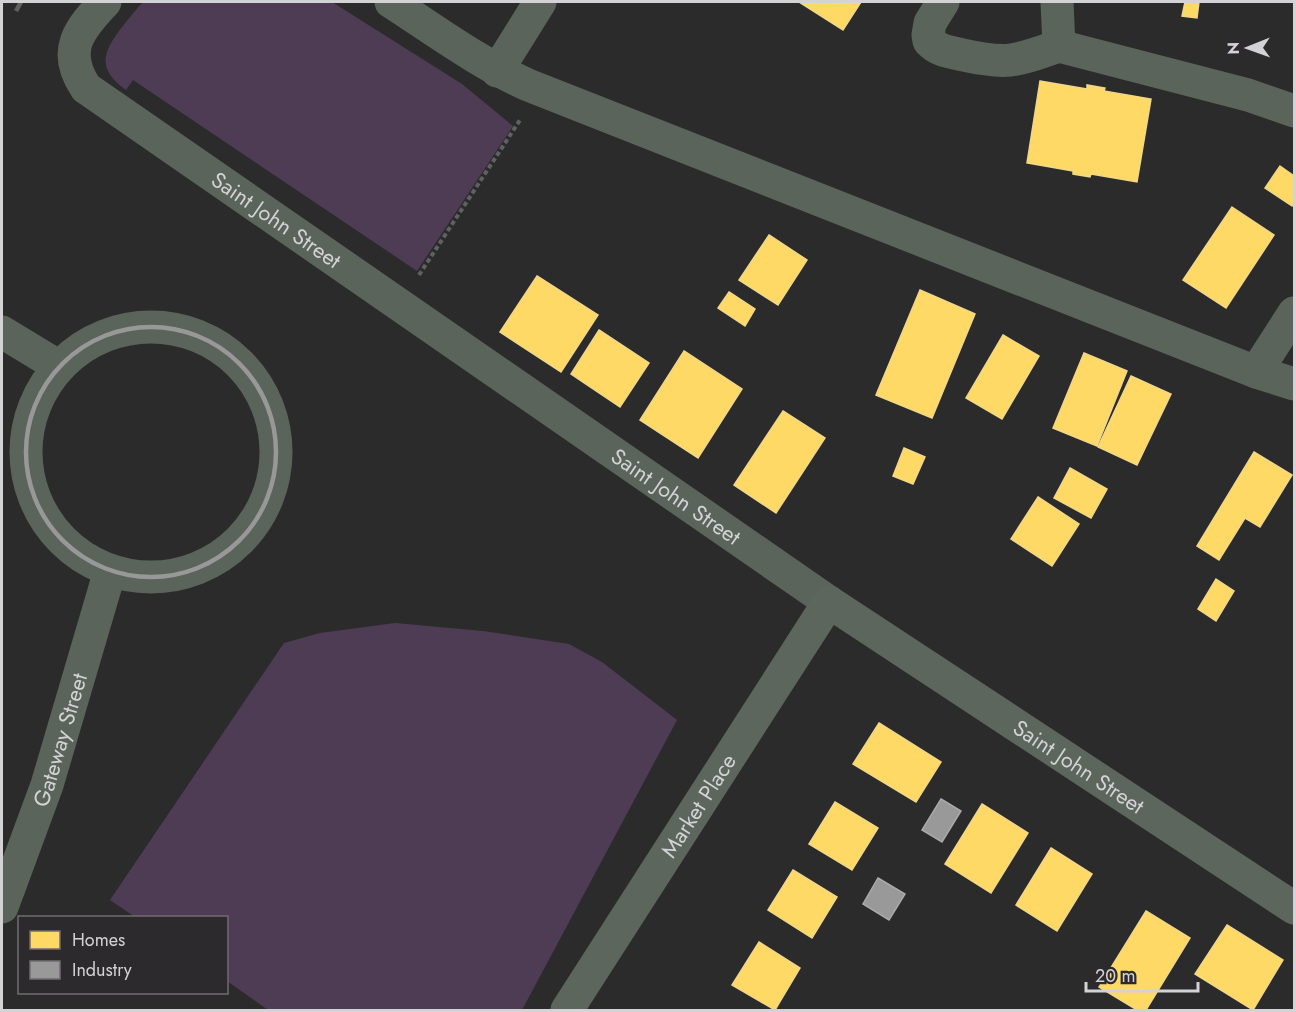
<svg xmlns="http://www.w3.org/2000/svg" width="1296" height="1012" viewBox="0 0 1296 1012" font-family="Jost,sans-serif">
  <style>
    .green { fill: #4e3c55 }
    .homes { fill: #ffd966; stroke: #f2d787; stroke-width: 1.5 }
    .industry { fill: #999; stroke: #aaaaab; stroke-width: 1.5 }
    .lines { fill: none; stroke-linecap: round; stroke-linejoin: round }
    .path { stroke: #5d635e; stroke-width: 4; stroke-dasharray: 4.5 3; stroke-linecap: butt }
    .street { stroke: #5a645a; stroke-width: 33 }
    .secondary { stroke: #5c665c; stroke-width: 33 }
    .rail { stroke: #5f625f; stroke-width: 4.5; stroke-dasharray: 12 6; stroke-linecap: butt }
    .marked { fill: none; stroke: #999899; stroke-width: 4.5; stroke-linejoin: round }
    .labels { text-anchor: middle; stroke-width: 6; stroke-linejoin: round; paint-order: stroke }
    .street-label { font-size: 22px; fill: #d3d2d4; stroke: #2c2a2d }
  </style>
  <rect width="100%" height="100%" fill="#2c2b2c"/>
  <!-- green -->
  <g class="green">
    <path d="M143 2H332L462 84 513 126 417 271 133 80 126 90C97 69 102 53 122 27 129 19 135 10 143 2Z"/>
    <polygon points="395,623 483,631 569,644 602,662 677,720 522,1010 268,1010 227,981 226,918 135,917 110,900 284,643 320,633"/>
  </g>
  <!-- homes -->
  <g class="homes">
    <polygon points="799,2 861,2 843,30"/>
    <polygon points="1185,2 1199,2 1197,18 1182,16"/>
    <polygon points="1040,81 1087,89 1087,85 1105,88 1104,91 1151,99 1137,182 1091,174 1090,177 1073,174 1073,171 1027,163"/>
    <polygon points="1280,166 1294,176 1294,202 1292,206 1265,188"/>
    <polygon points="1232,207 1274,235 1226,308 1183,280"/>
    <polygon points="769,235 807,260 778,305 739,280"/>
    <polygon points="537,276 598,315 561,372 500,332"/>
    <polygon points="920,290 975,314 932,418 876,395"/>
    <polygon points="729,292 755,309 745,326 718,308"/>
    <polygon points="599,330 649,363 620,407 571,374"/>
    <polygon points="1003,335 1039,356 1002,419 966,398"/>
    <polygon points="684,351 742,389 698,458 640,420"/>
    <polygon points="1084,353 1127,371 1097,446 1053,428"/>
    <polygon points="1131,376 1171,394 1137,465 1098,447"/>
    <polygon points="783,411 825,438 776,513 734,485"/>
    <polygon points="904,448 925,457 913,484 893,476"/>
    <polygon points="1254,452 1292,475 1260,527 1245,518 1219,560 1197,546"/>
    <polygon points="1070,468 1107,489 1091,518 1054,498"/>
    <polygon points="1038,497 1079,524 1052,566 1011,539"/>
    <polygon points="1216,579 1234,591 1216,621 1198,609"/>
    <polygon points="879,723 941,762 916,802 853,764"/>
    <polygon points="835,802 878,828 852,870 809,844"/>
    <polygon points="982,804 1028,833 991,893 945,864"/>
    <polygon points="1051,848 1092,874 1057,931 1016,905"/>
    <polygon points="793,870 837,897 812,938 768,910"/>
    <polygon points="1146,911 1190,938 1146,1010 1137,1010 1099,987"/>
    <polygon points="1227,925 1283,960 1253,1010 1195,974"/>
    <polygon points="759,942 800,968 775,1010 732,985"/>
  </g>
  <!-- industry -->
  <g class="industry">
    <polygon points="941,799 961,811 942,842 922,830"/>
    <polygon points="878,878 905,894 889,920 863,904"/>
  </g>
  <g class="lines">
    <!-- path -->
    <polyline class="path" points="419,275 520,120"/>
    <!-- street -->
    <g class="street">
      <path id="s1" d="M105 2C79 29 61 51 86 88L829 602"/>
      <path d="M391 2C436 31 479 63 528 85L1256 372 1294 384"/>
      <path d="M943 2 930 23 928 35 929 41C938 51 950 52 963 55 1008 65 1016 61 1059 46"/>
      <polyline points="1057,2 1059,46 1248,95 1294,111"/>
      <polyline points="497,71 540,2"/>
      <circle cx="151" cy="452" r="125"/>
      <polyline points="2,332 58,366"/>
      <polyline points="1256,372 1294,313"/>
      <path id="s2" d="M2 907 47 785 110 571"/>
    </g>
    <!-- secondary -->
    <path class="secondary" id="s3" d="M567 1010 829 602 1294 908"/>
    <!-- rail -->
    <polyline class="rail" points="16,11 21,2"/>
  </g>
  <!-- marked area -->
  <path class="marked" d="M26 452a125 125 0 1 1 250 0a125 125 0 1 1-250 0Z"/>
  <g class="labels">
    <!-- street labels -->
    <g class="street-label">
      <text dy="8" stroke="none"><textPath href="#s1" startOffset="330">Saint John Street</textPath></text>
      <text dy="8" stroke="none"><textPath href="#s1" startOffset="816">Saint John Street</textPath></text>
      <text dy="8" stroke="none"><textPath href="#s2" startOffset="177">Gateway Street</textPath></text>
      <text dy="8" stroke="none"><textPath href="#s3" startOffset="784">Saint John Street</textPath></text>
      <text dy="8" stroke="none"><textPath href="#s3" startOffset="243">Market Place</textPath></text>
    </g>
  </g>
  <!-- border -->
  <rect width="1296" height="1012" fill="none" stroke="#d3d2d4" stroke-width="6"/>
  <!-- legend -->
  <rect x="18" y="916" width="210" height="78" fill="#2c2a2d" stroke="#6f6d70" stroke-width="1.5"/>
  <rect x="30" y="931" width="30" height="18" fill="#ffd966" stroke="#6f6d70" stroke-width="1.5"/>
  <text x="72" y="946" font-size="18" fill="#d3d2d4">Homes</text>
  <rect x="30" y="961" width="30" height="18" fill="#999999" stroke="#6f6d70" stroke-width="1.5"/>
  <text x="72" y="976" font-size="18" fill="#d3d2d4">Industry</text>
  <!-- north arrow -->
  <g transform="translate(1248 48) rotate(269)" stroke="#2c2a2d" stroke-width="4.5" paint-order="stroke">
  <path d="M0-4.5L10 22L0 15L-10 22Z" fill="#d3d2d4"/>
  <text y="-9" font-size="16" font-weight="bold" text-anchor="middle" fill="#d3d2d4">N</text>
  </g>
  <!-- scale -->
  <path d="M1086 982v9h112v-9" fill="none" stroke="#d3d2d4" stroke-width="3"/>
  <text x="1095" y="982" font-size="18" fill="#d3d2d4" stroke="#2c2a2d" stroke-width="4.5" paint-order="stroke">20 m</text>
</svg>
